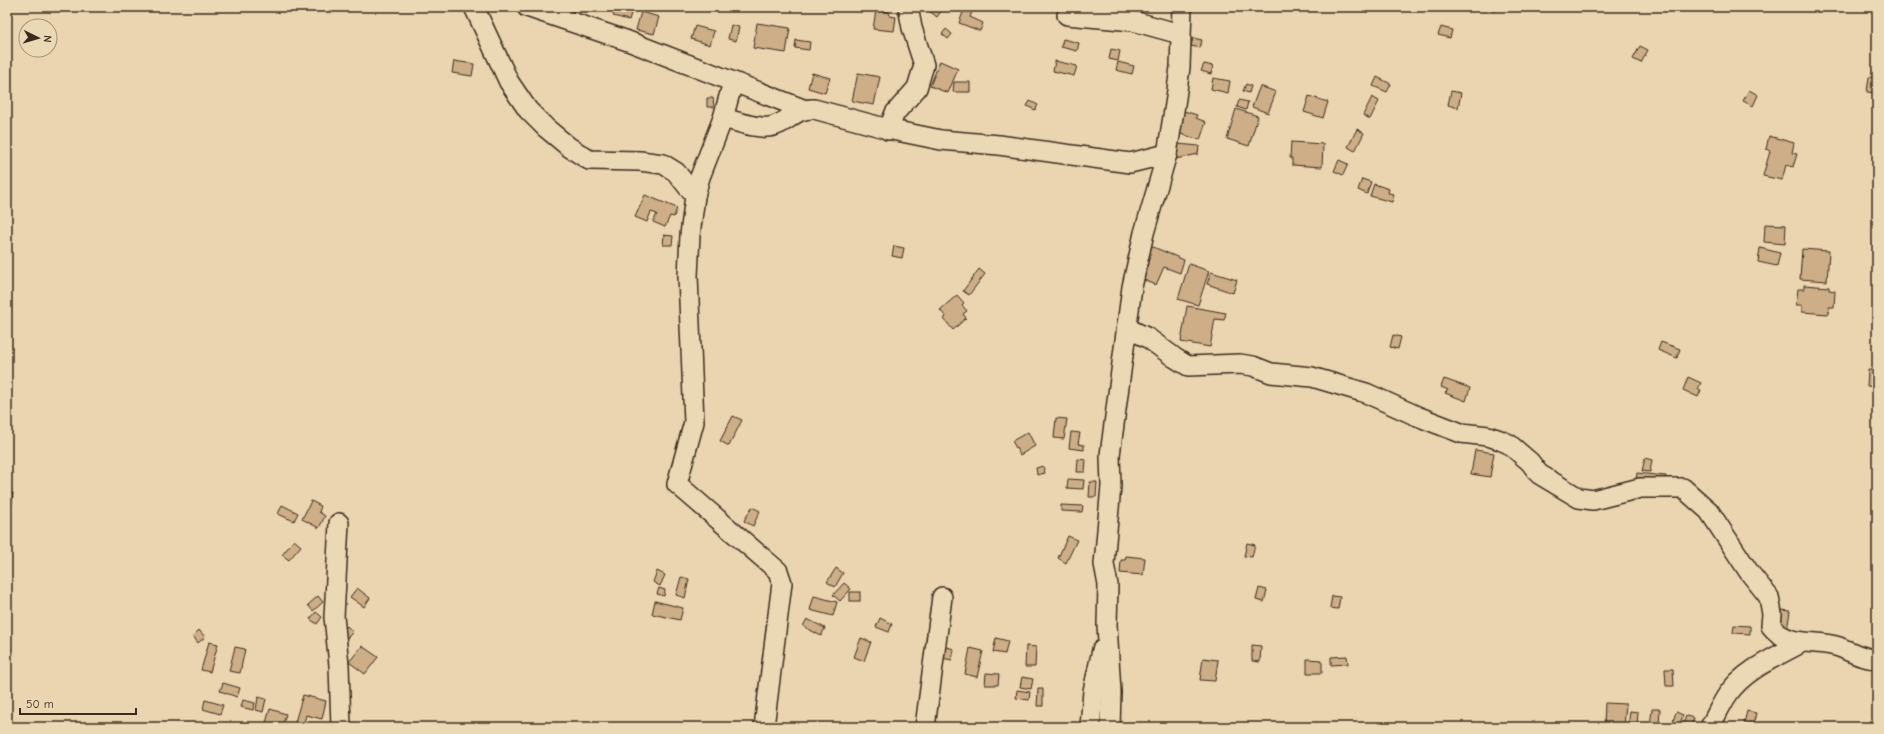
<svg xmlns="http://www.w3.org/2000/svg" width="1884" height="734" viewBox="0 0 1884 734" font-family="'Comic Neue',sans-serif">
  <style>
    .building { fill: #cdae87; stroke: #3b2a1e }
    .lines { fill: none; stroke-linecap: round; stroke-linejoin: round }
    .minor-casing { stroke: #3b2a1e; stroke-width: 22 }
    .minor { stroke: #ebd9b6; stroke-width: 19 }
  </style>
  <rect width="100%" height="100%" fill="#ebd5b1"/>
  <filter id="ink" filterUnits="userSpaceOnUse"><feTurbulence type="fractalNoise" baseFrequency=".025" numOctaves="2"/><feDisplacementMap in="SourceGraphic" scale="8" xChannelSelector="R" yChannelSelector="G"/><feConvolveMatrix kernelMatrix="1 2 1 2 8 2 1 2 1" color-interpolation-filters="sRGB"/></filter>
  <g filter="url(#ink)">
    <!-- building -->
    <g class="building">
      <polygon points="615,7 633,7 629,20 613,16"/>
      <polygon points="924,7 944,7 937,17"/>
      <polygon points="965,7 974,7 970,17 983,23 980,31 959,23"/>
      <polygon points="1120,7 1129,7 1127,12 1119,9"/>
      <polygon points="1486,7 1495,7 1494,11 1486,9"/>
      <polygon points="876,10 889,12 890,16 896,17 894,31 873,29"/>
      <polygon points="641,12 659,17 654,34 636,30"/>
      <polygon points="757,23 790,28 786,53 753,48"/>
      <polygon points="731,25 739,27 736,41 728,39"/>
      <polygon points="695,26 714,31 710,45 691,39"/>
      <polygon points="1441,27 1452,30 1450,38 1438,35"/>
      <polygon points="946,29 952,34 948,39 942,34"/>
      <polygon points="1193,38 1202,40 1200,48 1191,46"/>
      <polygon points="1063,39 1079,43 1077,51 1061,47"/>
      <polygon points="796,40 810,42 809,50 795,48"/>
      <polygon points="1640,46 1648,50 1641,63 1633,59"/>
      <polygon points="1111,49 1120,51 1118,61 1109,59"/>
      <polygon points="454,61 474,64 472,76 452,73"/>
      <polygon points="940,61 958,69 948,93 930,86"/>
      <polygon points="1055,61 1077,66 1074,76 1053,71"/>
      <polygon points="1118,62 1134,66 1132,74 1116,70"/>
      <polygon points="1204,64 1213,66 1211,74 1201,71"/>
      <polygon points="812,73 830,78 825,93 808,88"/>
      <polygon points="858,73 880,77 874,105 852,101"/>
      <polygon points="1377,77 1391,84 1387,92 1373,86"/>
      <polygon points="1869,77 1877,78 1877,93 1867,92"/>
      <polygon points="1213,78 1230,81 1228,93 1211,89"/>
      <polygon points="954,82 970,82 970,92 953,92"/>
      <polygon points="1246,84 1251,86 1249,93 1243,91"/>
      <polygon points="1260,86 1276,92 1268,113 1252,107"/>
      <polygon points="1749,90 1758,95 1753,106 1743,101"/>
      <polygon points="1451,91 1461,93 1458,108 1448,105"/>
      <polygon points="1309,96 1328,102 1323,118 1304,112"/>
      <polygon points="1372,97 1379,101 1370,119 1363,115"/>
      <polygon points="707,98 713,98 714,107 707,107"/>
      <polygon points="1239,100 1248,102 1246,110 1237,107"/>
      <polygon points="1030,101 1038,105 1035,110 1027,106"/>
      <polygon points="1236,109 1258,116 1249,146 1227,139"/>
      <polygon points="1184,111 1197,115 1196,118 1206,122 1200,140 1178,133"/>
      <polygon points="1357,129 1364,133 1355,151 1348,147"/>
      <polygon points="1769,136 1794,143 1792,153 1797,154 1793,167 1786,165 1782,180 1763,176 1770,151 1766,149"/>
      <polygon points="1291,142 1323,144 1322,167 1292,165 1292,158 1290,158"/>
      <polygon points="1178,144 1199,146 1198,154 1176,159"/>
      <polygon points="1339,160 1348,164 1343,175 1334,171"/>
      <polygon points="1362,179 1371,182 1367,194 1358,190"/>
      <polygon points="1374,184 1389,189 1388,193 1394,194 1392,202 1370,196"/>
      <polygon points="645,195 677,208 674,217 670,216 665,227 653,222 657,214 651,212 647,222 635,217"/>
      <polygon points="1765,224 1786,225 1785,244 1764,242"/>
      <polygon points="664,235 673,236 672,245 663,245"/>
      <polygon points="894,246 904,248 902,258 892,256"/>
      <polygon points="1151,246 1184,260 1180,273 1164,267 1156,285 1137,277"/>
      <polygon points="1760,248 1780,253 1777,266 1758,262"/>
      <polygon points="1802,249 1829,251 1827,281 1800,279"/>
      <polygon points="1189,264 1209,271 1198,305 1178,299"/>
      <polygon points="979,269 985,274 969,295 963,291"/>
      <polygon points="1211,272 1237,280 1233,293 1207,284"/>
      <polygon points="1804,285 1829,287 1829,290 1835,291 1834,307 1829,307 1828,314 1802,312 1802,305 1796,305 1798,289 1804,289"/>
      <polygon points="957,295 964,303 962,305 967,311 963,314 966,318 953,330 944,319 946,317 940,310"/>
      <polygon points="1187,306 1226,313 1224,320 1215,319 1210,347 1181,342"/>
      <polygon points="1393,335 1401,337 1398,349 1390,347"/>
      <polygon points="1661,342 1680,349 1677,358 1658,350"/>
      <polygon points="1874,365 1877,365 1877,387 1867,386 1868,370 1874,370"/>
      <polygon points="1688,377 1701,383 1698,389 1701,390 1698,397 1683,390"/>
      <polygon points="1444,379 1470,388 1466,401 1445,393 1448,390 1441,387"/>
      <polygon points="733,416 742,420 729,446 720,441"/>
      <polygon points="1056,418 1067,419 1064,439 1054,438"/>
      <polygon points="1028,432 1035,446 1020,455 1012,441"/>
      <polygon points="1071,432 1080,433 1078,444 1084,445 1084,450 1069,448"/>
      <polygon points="1475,450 1494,453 1490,477 1471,474"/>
      <polygon points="1645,458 1652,460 1650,472 1642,471"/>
      <polygon points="1078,459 1086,460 1085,472 1077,472"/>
      <polygon points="1043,466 1045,473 1037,475 1036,468"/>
      <polygon points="1637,473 1666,476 1665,485 1636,481"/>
      <polygon points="1068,479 1084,480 1083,489 1067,488"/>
      <polygon points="1090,482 1097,482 1096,497 1089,497"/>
      <polygon points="7,492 13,493 12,504 7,503"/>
      <polygon points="311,501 321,506 319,512 325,516 319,528 302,519"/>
      <polygon points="282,505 298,513 294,521 278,514"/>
      <polygon points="1061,505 1083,506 1082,512 1061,511"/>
      <polygon points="752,507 760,511 753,526 744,521"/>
      <polygon points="1068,536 1077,540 1066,563 1058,558"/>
      <polygon points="294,540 301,546 289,560 282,555"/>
      <polygon points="1247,543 1255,545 1252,557 1244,556"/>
      <polygon points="1126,556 1145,558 1143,575 1120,573 1121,560 1125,560"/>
      <polygon points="836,568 843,573 835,587 827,582"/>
      <polygon points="657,571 665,575 660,586 653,582"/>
      <polygon points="681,577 689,579 685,598 676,595"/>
      <polygon points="844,583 851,589 840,601 833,595"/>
      <polygon points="357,588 370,598 364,607 350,597"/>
      <polygon points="659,588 665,590 664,596 657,594"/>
      <polygon points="1259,588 1267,590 1264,602 1256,600"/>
      <rect x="850" y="592" width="10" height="9"/>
      <polygon points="318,596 323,602 313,611 308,605"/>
      <polygon points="814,596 837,602 833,616 810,610"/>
      <polygon points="1332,596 1340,597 1338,609 1330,608"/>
      <polygon points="655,601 683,608 680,620 652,614"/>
      <polygon points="1782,610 1790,611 1787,631 1773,628 1781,615"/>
      <polygon points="316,612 322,617 317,624 310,619"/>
      <polygon points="880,618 892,624 889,632 876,627"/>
      <polygon points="807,619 825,628 821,636 803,626"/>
      <polygon points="1734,625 1750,626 1750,634 1733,633"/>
      <polygon points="347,626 353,632 343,642 337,637"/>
      <polygon points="199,630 205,637 198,643 193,636"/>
      <polygon points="861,638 871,642 864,661 854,657"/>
      <polygon points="996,638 1008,641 1005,654 993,652"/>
      <polygon points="209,642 218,644 210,672 201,670"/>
      <polygon points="939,645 954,649 952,660 937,657"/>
      <polygon points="1252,645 1261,646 1260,662 1252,661"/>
      <polygon points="362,646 378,657 365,674 349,662"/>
      <polygon points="1026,646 1036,647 1035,667 1025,667"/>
      <polygon points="235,647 245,649 240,673 229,671"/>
      <polygon points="970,648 983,651 977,677 965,674"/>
      <polygon points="1347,656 1348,664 1331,665 1331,657"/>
      <polygon points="1203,658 1218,660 1215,681 1200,680"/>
      <polygon points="1307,659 1322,660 1322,673 1307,673"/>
      <polygon points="1665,669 1673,669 1674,686 1666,686"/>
      <polygon points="986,673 999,674 998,685 985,685"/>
      <polygon points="1022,677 1033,679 1031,689 1020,687"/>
      <polygon points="223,683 240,688 237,697 220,691"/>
      <polygon points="1038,689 1043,689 1043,706 1037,706"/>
      <polygon points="1017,690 1030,692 1029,700 1016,698"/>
      <polygon points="303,695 326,701 322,719 306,715 303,727 294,725"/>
      <polygon points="258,697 266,699 263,712 256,710"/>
      <polygon points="205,700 223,705 220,714 203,709"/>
      <polygon points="243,700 255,703 253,710 241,707"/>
      <polygon points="1605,703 1626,704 1624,727 1604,727"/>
      <polygon points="270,709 286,714 282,727 265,726"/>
      <polygon points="1652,709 1660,709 1659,726 1650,726"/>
      <polygon points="1630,711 1638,712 1637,727 1628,727"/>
      <polygon points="1747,711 1756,713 1753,725 1744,723"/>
      <polygon points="1676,712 1683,715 1679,727 1671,727"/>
      <polygon points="1686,716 1694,718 1691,727 1682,727"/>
    </g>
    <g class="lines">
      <defs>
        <g id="minor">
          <polyline points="474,7 509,82 528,110 546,128 569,147 589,160 640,161 663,164 676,172 695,196"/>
          <polyline points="527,7 628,41 803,109"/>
          <polyline points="1067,15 1133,21 1180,34"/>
          <polyline points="733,82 723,118 700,177 695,196 690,235 688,276 694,422 677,484 778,571 782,583 764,727"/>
          <path d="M723 118C735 121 757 129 769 127 789 124 793 108 814 109L892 130 941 140 999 145 1130 163 1167 154"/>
          <polyline points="888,130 895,113 917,88 924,65 912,28 908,7"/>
          <path d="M1127 328 1148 338 1175 358 1188 366 1240 364 1253 366 1271 373 1312 377 1366 393 1417 416 1461 433 1488 436 1500 440 1509 444 1530 462 1539 474 1579 498 1593 500 1640 488H1683L1709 511 1749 572 1769 597 1772 614 1771 626C1788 648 1816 639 1839 647 1852 652 1863 659 1877 659"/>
          <polyline points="339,523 334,617 339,665 341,727"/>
          <polyline points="925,727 942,597"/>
          <polyline points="1090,727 1093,691 1102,650"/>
          <polyline points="1110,727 1111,692 1107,625 1108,585 1104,564 1111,486 1110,455 1132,287 1144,233 1167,154 1176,98 1180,67 1182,7"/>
          <path d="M1710 727C1716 716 1721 704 1728 694 1744 670 1776 657 1801 643"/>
        </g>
      </defs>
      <!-- minor casing -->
      <use href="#minor" class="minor-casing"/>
      <!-- minor -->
      <use href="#minor" class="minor"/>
    </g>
  </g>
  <!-- margin -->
  <rect width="1884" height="734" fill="none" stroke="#ebd9b6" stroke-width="24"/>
  <rect x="12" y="12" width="1860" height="710" fill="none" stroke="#3b2a1e" stroke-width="1.5" filter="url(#ink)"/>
  <!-- north arrow -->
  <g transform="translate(38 38) rotate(95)"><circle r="19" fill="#ebd9b6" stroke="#a59379"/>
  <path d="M0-3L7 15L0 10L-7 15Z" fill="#3b2a1e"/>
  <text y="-6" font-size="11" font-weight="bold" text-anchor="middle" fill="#3b2a1e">N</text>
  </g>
  <!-- scale -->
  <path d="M20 708v6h116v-6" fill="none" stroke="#3b2a1e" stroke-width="2"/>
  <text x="26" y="708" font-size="12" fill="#3b2a1e" stroke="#ebd9b6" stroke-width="3" paint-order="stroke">50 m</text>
</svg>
